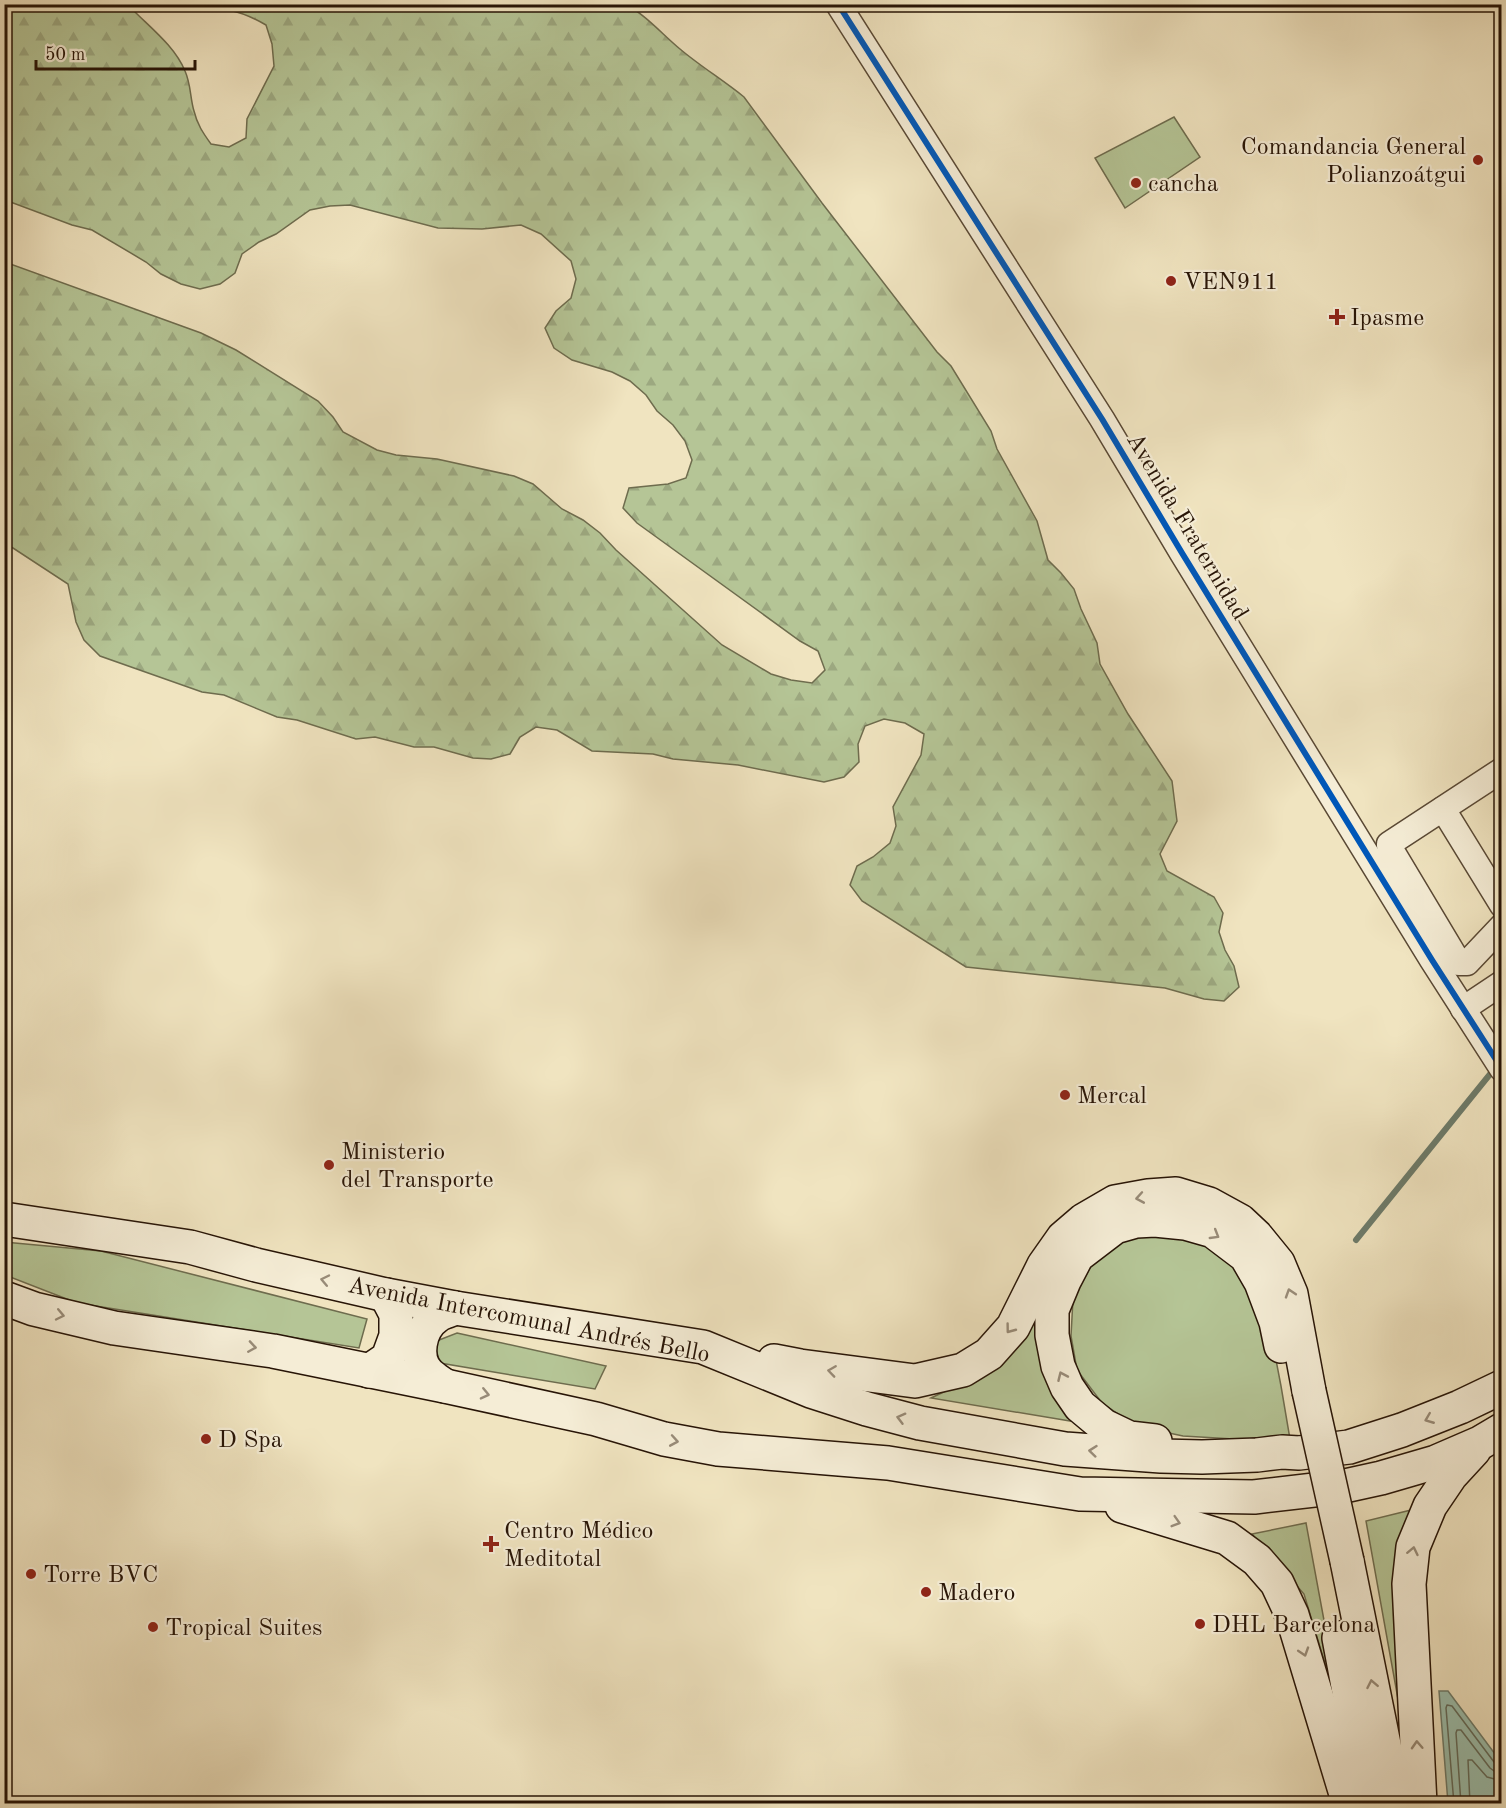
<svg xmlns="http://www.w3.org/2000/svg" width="1506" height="1808" viewBox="0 0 1506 1808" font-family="'Old Standard TT',serif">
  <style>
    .forest { fill: url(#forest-firs); stroke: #6e6c4e; stroke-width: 1.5 }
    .park { fill: #b5c596; stroke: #6e6c4e; stroke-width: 1.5 }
    .water { fill: #9bbfad; stroke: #6d7b6a; stroke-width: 1.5 }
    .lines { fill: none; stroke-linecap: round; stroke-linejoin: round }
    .shore { stroke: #616a5a; stroke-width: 1.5 }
    .stream { stroke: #6d7b6a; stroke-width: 6 }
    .minor-casing { stroke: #594834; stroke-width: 27 }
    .secondary-casing { stroke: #271406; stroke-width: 36 }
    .minor { stroke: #f5edd6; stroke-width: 24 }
    .secondary { stroke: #f5edd6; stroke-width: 33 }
    .secondary-bridge-casing { stroke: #271406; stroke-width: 36; stroke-linecap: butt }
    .secondary-bridge { stroke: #f5edd6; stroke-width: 33 }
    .cycleway-casing { stroke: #f5edd6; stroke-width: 10 }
    .cycleway { stroke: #0057b8; stroke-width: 6 }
    .oneway { stroke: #988b78 }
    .poi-dot { fill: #8f2418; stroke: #f5edd6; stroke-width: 2 }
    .labels { text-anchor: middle; stroke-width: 4.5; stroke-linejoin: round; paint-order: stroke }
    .poi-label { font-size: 24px; fill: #271406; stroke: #f5edd6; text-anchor: start }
    .street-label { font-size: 24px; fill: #271406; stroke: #f5edd6 }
  </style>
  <defs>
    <pattern id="forest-firs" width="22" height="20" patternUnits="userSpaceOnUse" patternTransform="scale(1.5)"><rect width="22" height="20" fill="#b5c596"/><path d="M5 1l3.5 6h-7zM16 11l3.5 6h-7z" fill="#9ca880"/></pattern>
  </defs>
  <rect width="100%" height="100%" fill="#f0e4c0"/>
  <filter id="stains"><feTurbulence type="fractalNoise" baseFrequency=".00333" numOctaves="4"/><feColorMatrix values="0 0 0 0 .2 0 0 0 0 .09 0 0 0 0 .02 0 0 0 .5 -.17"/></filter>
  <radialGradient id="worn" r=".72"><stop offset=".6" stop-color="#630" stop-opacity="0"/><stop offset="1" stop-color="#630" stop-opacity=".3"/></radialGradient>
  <!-- forest -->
  <path class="forest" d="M625 4C646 15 662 34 680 49 700 66 723 80 744 97L822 203 937 352 951 366 991 431 997 449 1037 521 1048 560 1061 573 1074 589 1081 609 1097 643 1100 664 1128 714 1172 781 1177 821 1160 854 1167 871 1214 897 1223 913 1219 932 1225 950 1234 966 1239 987 1224 1001 1204 999 1165 988 966 967 862 901 850 885 857 866 873 857 890 843 896 826 893 807 921 755 924 734 905 723 884 719 865 726 858 744 859 762 844 777 824 782 738 765 673 759 653 754 592 751 557 730 536 727 520 737 510 754 491 759 473 758 434 747H414L375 737 356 739 297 720 277 717 224 695 202 692 100 656 84 640 76 622 68 584 13 548 5 545V262L201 333 236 350 318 401 333 417 343 432 377 450 396 455 437 459 514 476 533 484 562 509 583 520 600 533 616 550 722 645 771 674 791 680 812 683 825 670 818 651 800 641 637 523 623 508 629 488 668 484 686 478 692 460 685 441 673 425 657 411 646 395 630 381 612 372 572 360 554 348 545 328 556 311 571 298 576 279 571 261 541 234 521 225 482 229 438 228 350 205 330 206 310 210 276 234 259 242 242 254 235 273 220 284 200 289 181 284 161 274 146 262 92 230 72 225 5 200V5H131L134 11C152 29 175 47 185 71 191 84 190 98 194 111 197 124 203 133 211 144L229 147 246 138 247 119 274 66 272 44 266 25C254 18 243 13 229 10 219 8 209 8 200 5Z"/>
  <!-- park -->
  <g class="park">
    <polygon points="1174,117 1200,157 1125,208 1095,158"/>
    <polygon points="1159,1227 1225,1249 1266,1308 1281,1386 1290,1439 1234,1439 1183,1436 1136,1426 1102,1403 1077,1370 1071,1336 1073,1299 1092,1264 1127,1233"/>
    <polygon points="4,1242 101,1251 367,1319 359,1348 77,1303 5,1275"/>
    <polygon points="1038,1317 1047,1375 1070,1421 931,1398 999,1366"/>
    <polygon points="457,1333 606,1366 595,1389 440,1363 434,1342"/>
    <polygon points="1411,1510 1405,1738 1366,1521"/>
    <polygon points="1306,1523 1343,1723 1304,1594 1252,1534"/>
  </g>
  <!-- water -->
  <polygon class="water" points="1439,1691 1448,1691 1501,1762 1501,1803 1448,1803"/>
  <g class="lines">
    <!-- shore -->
    <g class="shore">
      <polyline points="1454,1804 1446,1708 1447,1705 1452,1706 1494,1762 1502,1765"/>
      <polyline points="1461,1804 1456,1733 1457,1730 1461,1730 1490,1768 1494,1771 1502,1772"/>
      <polyline points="1470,1804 1468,1760 1472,1760 1487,1777 1502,1781"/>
    </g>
    <!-- stream -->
    <polyline class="stream" points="1356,1240 1495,1068"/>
    <defs>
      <g id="minor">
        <polyline points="838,4 1102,419 1182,553 1432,960 1502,1069"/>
        <polyline points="1502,770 1389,844 1389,846 1459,963 1467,963 1502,926"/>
        <polyline points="1443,809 1502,905"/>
        <polyline points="1463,1009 1502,983"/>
      </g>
      <g id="secondary">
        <polyline points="4,1219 190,1247 256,1265 386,1295 455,1308 703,1347 811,1391 867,1409 920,1423 1065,1449 1161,1456 1202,1457 1257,1455 1282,1452 1299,1453 1349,1447 1402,1430 1460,1407 1502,1387"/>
        <polyline points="4,1298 34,1309 114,1328 273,1351 445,1386 596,1419 664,1439 718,1449 888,1463 1080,1494 1254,1497 1340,1487 1381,1478 1436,1462 1480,1443 1502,1430"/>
        <polyline points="774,1361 800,1366 915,1381 963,1370 989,1354 1013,1327 1044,1265 1063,1238 1084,1220 1115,1202 1148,1196 1176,1194 1209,1204 1240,1221 1256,1236 1278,1263 1291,1294 1309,1391"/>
        <polyline points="369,1371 388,1358 396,1336 396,1314 386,1295"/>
        <path d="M445 1386C440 1382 434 1379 429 1374 413 1359 419 1328 437 1316 442 1312 449 1311 455 1308"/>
        <polyline points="1155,1441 1129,1438 1104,1426 1080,1406 1067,1387 1058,1366 1052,1335 1052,1310 1064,1281 1077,1256 1115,1227 1136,1221 1155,1220 1185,1223 1213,1231 1246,1256 1261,1282 1276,1322 1281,1346"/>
        <polyline points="1122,1506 1227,1538 1257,1560 1277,1583 1292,1615 1349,1804"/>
        <polyline points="1347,1561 1396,1804"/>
        <polyline points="1339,1638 1370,1804"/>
        <polyline points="1420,1804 1409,1584 1413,1547 1430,1506 1451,1475 1474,1450"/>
      </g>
    </defs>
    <!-- minor casing -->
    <use href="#minor" class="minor-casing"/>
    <!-- secondary casing -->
    <use href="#secondary" class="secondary-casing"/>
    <!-- minor -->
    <use href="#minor" class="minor"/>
    <!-- secondary -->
    <use href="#secondary" class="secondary"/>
    <defs>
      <polyline id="secondary-bridge" points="1309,1391 1347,1561"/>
    </defs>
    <!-- secondary-bridge casing -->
    <use href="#secondary-bridge" class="secondary-bridge-casing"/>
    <!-- secondary-bridge -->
    <use href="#secondary-bridge" class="secondary-bridge"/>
    <defs>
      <polyline id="cycleway" points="838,4 1102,419 1182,553 1432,960 1502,1069"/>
    </defs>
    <!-- cycleway casing -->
    <use href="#cycleway" class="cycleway-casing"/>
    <!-- cycleway -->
    <use href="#cycleway" class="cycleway"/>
  </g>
  <!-- one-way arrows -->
  <defs><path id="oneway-chevron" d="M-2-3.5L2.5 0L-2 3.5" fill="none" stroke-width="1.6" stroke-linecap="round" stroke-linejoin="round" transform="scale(1.5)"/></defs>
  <g class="oneway">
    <use href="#oneway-chevron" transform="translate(1140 1198) rotate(170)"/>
    <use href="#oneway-chevron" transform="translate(1215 1235) rotate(31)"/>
    <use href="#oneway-chevron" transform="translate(325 1280) rotate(-168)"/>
    <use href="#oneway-chevron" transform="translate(1290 1293) rotate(-108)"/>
    <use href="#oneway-chevron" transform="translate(60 1315) rotate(12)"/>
    <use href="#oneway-chevron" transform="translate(1010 1329) rotate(127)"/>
    <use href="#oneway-chevron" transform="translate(252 1347) rotate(9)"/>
    <use href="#oneway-chevron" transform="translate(832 1371) rotate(-172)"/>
    <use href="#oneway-chevron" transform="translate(1062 1376) rotate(-114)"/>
    <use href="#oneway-chevron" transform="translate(485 1394) rotate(13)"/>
    <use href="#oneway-chevron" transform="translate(901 1418) rotate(-165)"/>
    <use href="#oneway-chevron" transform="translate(1429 1419) rotate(158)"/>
    <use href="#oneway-chevron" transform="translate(674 1441) rotate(10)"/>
    <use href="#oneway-chevron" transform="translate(1093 1451) rotate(-174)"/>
    <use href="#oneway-chevron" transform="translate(1176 1522) rotate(17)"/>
    <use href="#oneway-chevron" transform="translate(1413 1551) rotate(-78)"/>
    <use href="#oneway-chevron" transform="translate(1304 1652) rotate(72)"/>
    <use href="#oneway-chevron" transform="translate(1372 1684) rotate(-101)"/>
    <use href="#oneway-chevron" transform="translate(1417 1745) rotate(-93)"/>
  </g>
  <!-- markers -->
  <g class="poi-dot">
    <circle cx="1478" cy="160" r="6"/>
    <circle cx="1136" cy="183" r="6"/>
    <circle cx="1171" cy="281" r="6"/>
    <path d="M1334 308h6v6h6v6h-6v6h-6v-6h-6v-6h6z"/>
    <circle cx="1065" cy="1095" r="6"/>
    <circle cx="329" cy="1165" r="6"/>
    <circle cx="206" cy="1439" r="6"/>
    <path d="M488 1535h6v6h6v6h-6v6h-6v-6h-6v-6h6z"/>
    <circle cx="31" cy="1574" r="6"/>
    <circle cx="926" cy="1592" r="6"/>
    <circle cx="1200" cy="1624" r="6"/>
    <circle cx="153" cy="1627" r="6"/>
  </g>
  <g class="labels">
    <!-- poi labels -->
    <g class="poi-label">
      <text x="1466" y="154" text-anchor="end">Comandancia General<tspan x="1466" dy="28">Polianzoátgui</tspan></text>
      <text x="1148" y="191">cancha</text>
      <text x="1183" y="289">VEN911</text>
      <text x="1350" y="325">Ipasme</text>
      <text x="1077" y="1103">Mercal</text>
      <text x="341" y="1159">Ministerio<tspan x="341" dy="28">del Transporte</tspan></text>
      <text x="218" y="1447">D Spa</text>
      <text x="504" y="1538">Centro Médico<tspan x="504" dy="28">Meditotal</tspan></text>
      <text x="43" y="1582">Torre BVC</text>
      <text x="938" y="1600">Madero</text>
      <text x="1212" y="1632">DHL Barcelona</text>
      <text x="165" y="1635">Tropical Suites</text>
    </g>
    <!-- street labels -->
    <g class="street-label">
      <text transform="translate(1188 526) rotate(59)" y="8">Avenida Fraternidad</text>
      <text transform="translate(529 1319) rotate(11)" y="8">Avenida Intercomunal Andrés Bello</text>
    </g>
  </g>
  <!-- margin -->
  <rect width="1506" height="1808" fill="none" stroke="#f0e4c0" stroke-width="24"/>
  <rect x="6" y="6" width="1494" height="1796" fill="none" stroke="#271406" stroke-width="3"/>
  <rect x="12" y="12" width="1482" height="1784" fill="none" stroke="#271406" stroke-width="1.5"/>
  <!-- scale -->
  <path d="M36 60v9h159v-9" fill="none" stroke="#271406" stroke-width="3"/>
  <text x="45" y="60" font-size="18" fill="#271406" stroke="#f5edd6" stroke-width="4.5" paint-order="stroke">50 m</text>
  <rect width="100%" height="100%" filter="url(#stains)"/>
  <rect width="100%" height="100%" fill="url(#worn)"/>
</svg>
